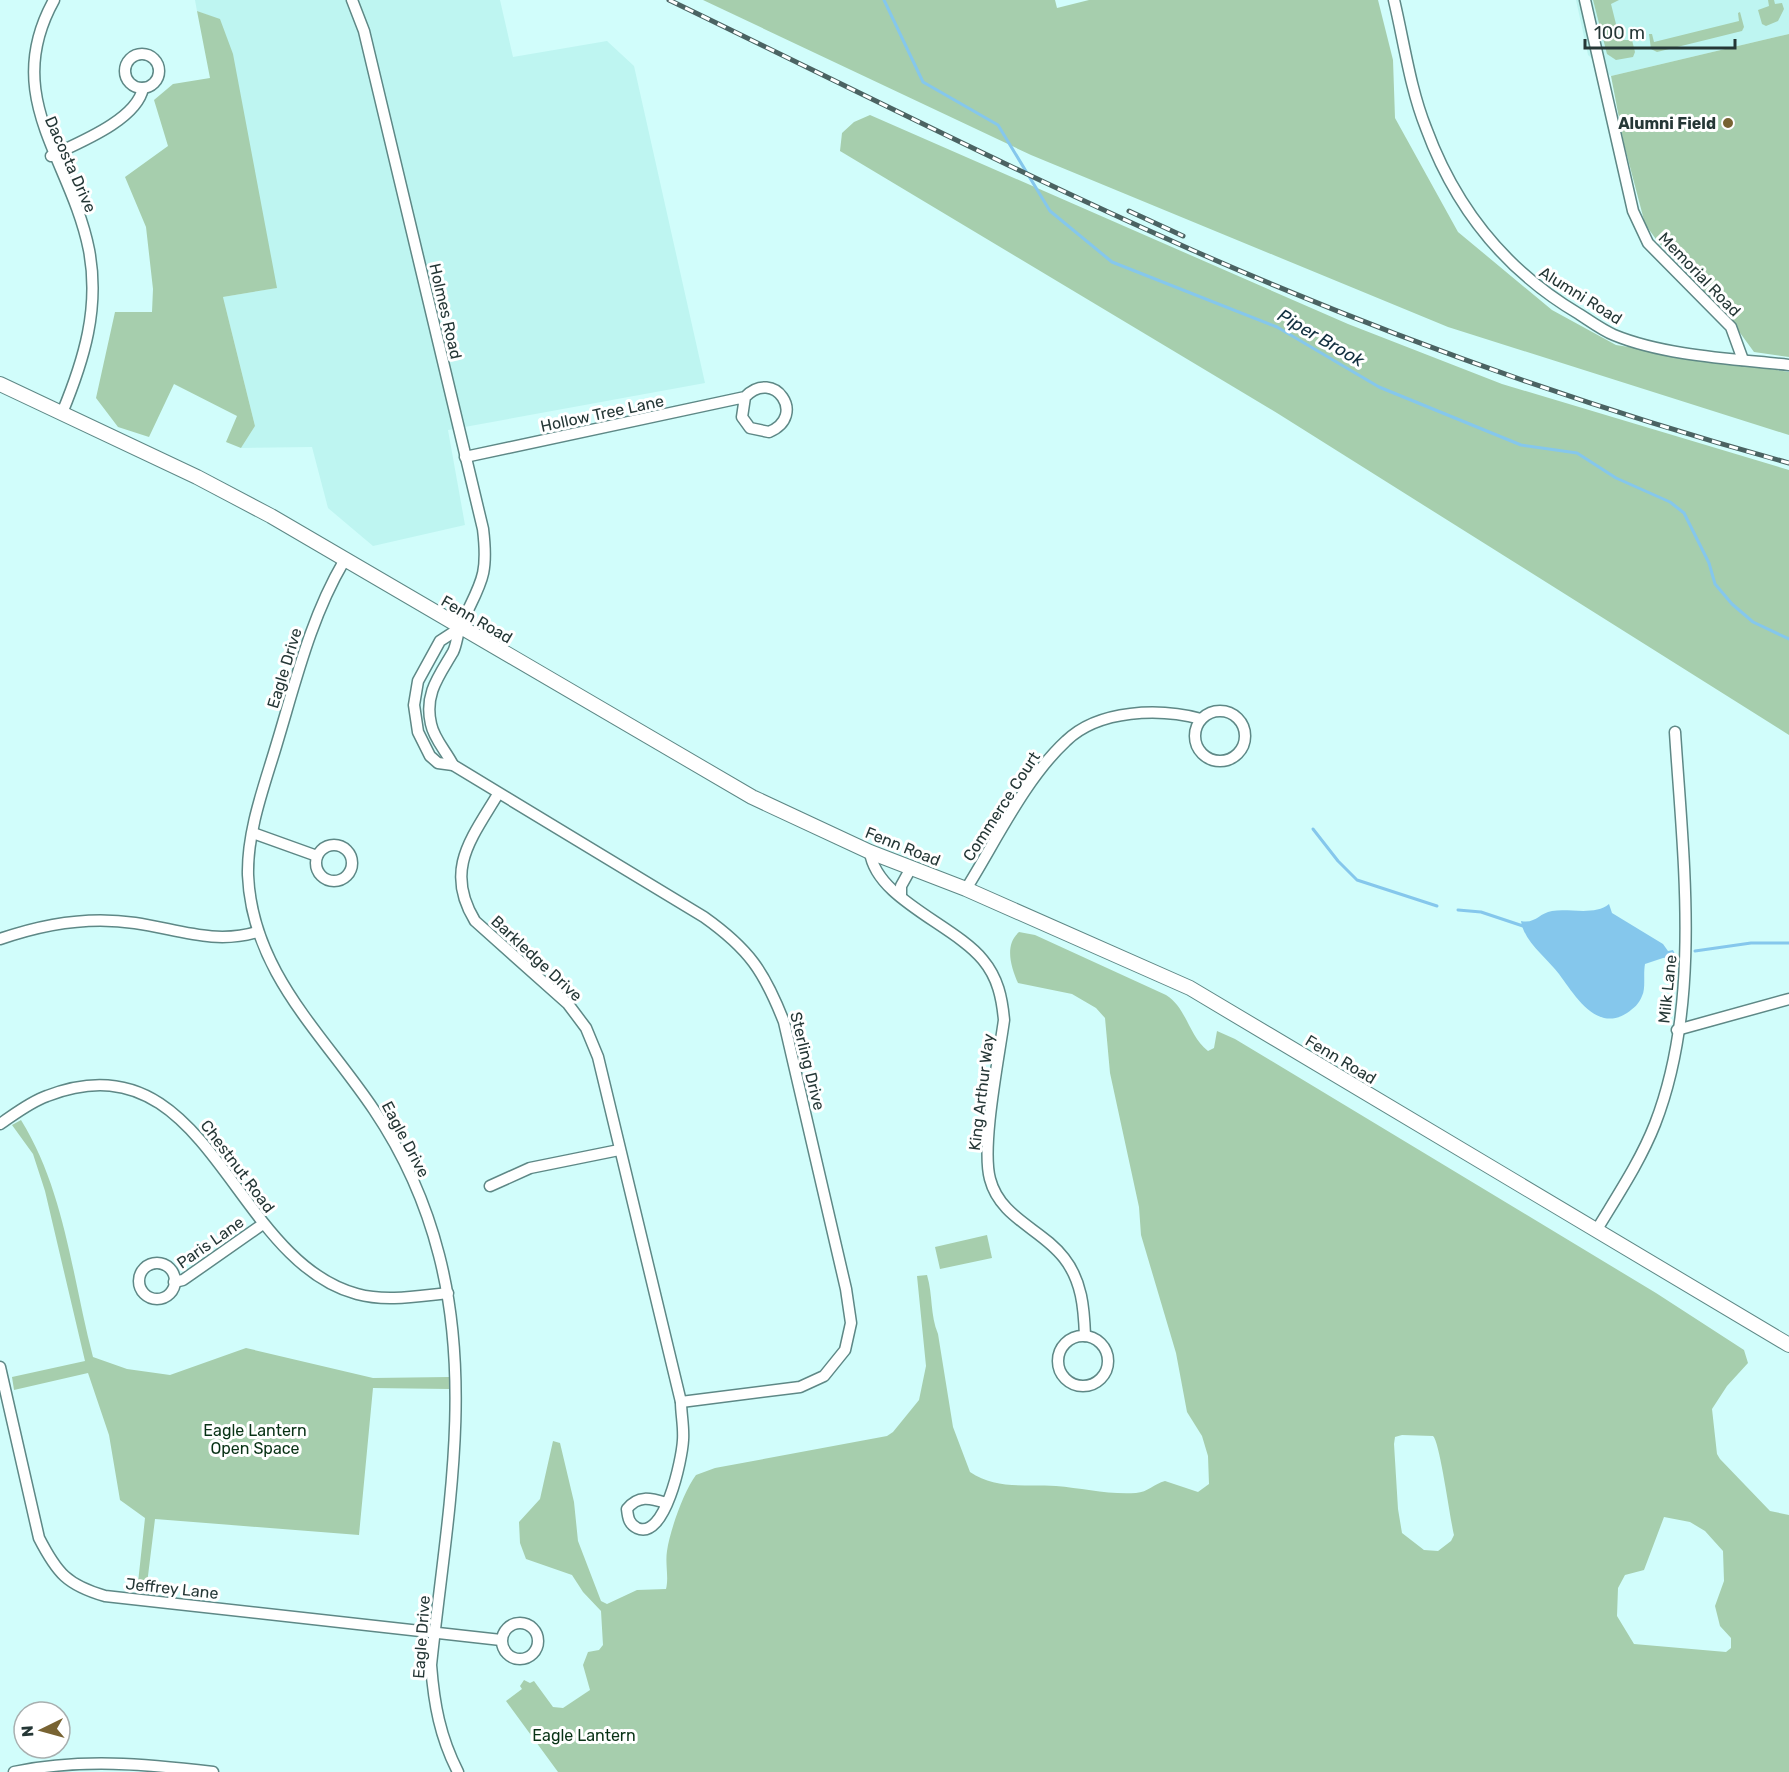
<svg xmlns="http://www.w3.org/2000/svg" width="1789" height="1772" viewBox="0 0 1789 1772" font-family="Rubik,sans-serif">
  <style>
    .built { fill: #bef5f1 }
    .green { fill: #a6cead; fill-rule: evenodd }
    .water { fill: #85c7ec }
    .lines { fill: none; stroke-linecap: round; stroke-linejoin: round }
    .stream { stroke: #85c7ec; stroke-width: 3 }
    .minor-casing { stroke: #5e8886; stroke-width: 13 }
    .tertiary-casing { stroke: #5e8886; stroke-width: 16 }
    .minor { stroke: #fff; stroke-width: 10 }
    .tertiary { stroke: #fff; stroke-width: 14 }
    .rail-casing { stroke: #4b6362; stroke-width: 5 }
    .rail { stroke: #fff; stroke-width: 3; stroke-dasharray: 9; stroke-linecap: butt }
    .poi-dot { fill: #786332; stroke: #fff; stroke-width: 2 }
    .labels { text-anchor: middle; stroke-width: 6; stroke-linejoin: round; paint-order: stroke }
    .poi-label { font-size: 16px; font-weight: bold; fill: #253736; stroke: #fff; text-anchor: end }
    .street-label { font-size: 16px; fill: #253736; stroke: #fff }
    .park-label { font-size: 16px; fill: #083215; stroke: #fff }
    .water-label { font-size: 18px; font-style: italic; fill: #112f3f; stroke: #fff }
  </style>
  <rect width="100%" height="100%" fill="#d1fdfb"/>
  <!-- built -->
  <g class="built">
    <polygon points="195,0 500,0 513,57 607,41 634,66 705,383 448,430 465,525 373,546 328,508 312,447 241,448 255,426 223,297 276,288 220,20 197,11"/>
    <polygon points="1576,0 1789,0 1789,34 1611,76 1588,55"/>
  </g>
  <!-- green -->
  <g class="green">
    <polygon points="703,0 1055,0 1057,8 1089,0 1378,0 1393,60 1395,118 1458,232 1552,310 1616,345 1789,372 1789,435 1448,327 1031,155"/>
    <polygon points="1593,0 1619,0 1611,4 1620,40 1632,40 1635,52 1633,57 1616,60 1607,54"/>
    <polygon points="1768,0 1774,0 1775,4 1782,3 1784,9 1778,21 1766,26 1762,24 1758,10 1769,6"/>
    <polygon points="197,11 220,19 233,54 277,288 223,297 255,426 241,448 226,442 237,416 174,384 149,437 118,427 96,398 115,312 152,312 153,289 146,227 125,177 168,146 154,100 173,84 210,78"/>
    <polygon points="1740,12 1744,27 1742,31 1657,52 1651,49 1649,34 1652,34 1654,42 1739,21 1738,13"/>
    <polygon points="1789,34 1789,357 1754,352 1727,315 1658,242 1645,224 1624,144 1611,76"/>
    <polygon points="870,115 1348,324 1502,384 1789,470 1789,735 1277,413 840,151 842,133 854,122"/>
    <path d="M1019 932 1035 935 1166 995C1187 1008 1188 1035 1208 1051L1214 1048 1217 1031 1235 1039 1656 1293 1744 1350 1748 1363 1727 1386 1712 1409 1717 1454 1720 1459 1770 1511 1789 1515V1772H558L506 1701 522 1689 520 1686 524 1680 530 1683 534 1681 553 1707 563 1708 590 1690 583 1665 588 1652 599 1650 603 1645 601 1611 583 1592 572 1575 526 1559 520 1543 519 1522 540 1499 553 1441 560 1443 574 1502 578 1541 601 1601 607 1604 637 1590 666 1589C669 1577 665 1564 667 1551 670 1530 684 1491 696 1475L715 1468 887 1436 893 1432 919 1400 926 1366 917 1276 927 1275C933 1295 930 1315 938 1334L953 1427 970 1472C996 1490 1026 1484 1056 1486 1082 1488 1109 1495 1136 1493 1148 1492 1154 1484 1165 1481L1198 1492 1209 1484 1208 1456 1202 1436 1187 1412 1176 1353 1141 1235 1139 1207 1110 1073 1105 1018 1096 1008 1072 994 1018 983C1011 967 1004 945 1019 932ZM1402 1435 1433 1436C1440 1442 1450 1519 1454 1535L1451 1541 1438 1551 1424 1550 1402 1533 1398 1509 1394 1444 1395 1437ZM1664 1517 1690 1522 1705 1531 1723 1551 1724 1581 1715 1606 1720 1626 1731 1638V1648L1726 1652 1634 1644 1617 1616 1618 1588 1625 1575 1644 1570Z"/>
    <path d="M21 1120C65 1191 72 1277 93 1357L127 1369 170 1375 246 1348 373 1378 449 1377 450 1389 373 1388 359 1535 155 1519 146 1592H137L145 1518 120 1500 109 1435 88 1373 14 1390 12 1377 85 1361 45 1191 33 1154 12 1125Z"/>
    <polygon points="987,1235 992,1258 940,1269 935,1247"/>
  </g>
  <!-- water -->
  <path class="water" d="M1609 904 1612 913 1663 944 1668 951 1673 950 1676 956 1663 958 1645 964C1643 975 1646 988 1642 996 1639 1004 1634 1008 1627 1013 1596 1033 1574 994 1559 974 1547 958 1524 942 1521 921 1536 924 1539 913 1552 911 1569 908 1595 916 1609 904Z"/>
  <g class="lines">
    <!-- stream -->
    <g class="stream">
      <polyline points="884,0 923,82 998,125 1050,211 1112,262 1277,327 1379,387 1521,445 1577,453 1616,478 1670,502 1684,513 1709,563 1715,584 1732,604 1753,622 1789,639"/>
      <polyline points="1313,829 1338,861 1357,880 1437,906"/>
      <polyline points="1458,910 1481,912 1523,926"/>
      <polyline points="1695,951 1751,943 1789,943"/>
    </g>
    <defs>
      <g id="minor">
        <path d="M54 0C0 97 71 159 89 250 100 308 84 360 62 413"/>
        <path d="M352 0 364 31 483 529C489 578 480 583 461 625 457 634 457 644 453 652 439 676 424 694 431 724 434 739 446 751 453 765"/>
        <path d="M1394 0C1404 42 1410 88 1426 128 1455 207 1506 271 1579 314 1590 321 1602 330 1614 335 1665 356 1735 359 1789 365"/>
        <polyline points="1585,0 1633,211 1648,243 1731,327 1743,360"/>
        <circle cx="142" cy="71" r="17"/>
        <path d="M51 156C78 143 137 120 143 88"/>
        <path d="M465 457 745 397C774 367 808 416 769 432L750 428 742 417 745 397"/>
        <path d="M344 561C311 617 296 680 277 743 265 784 247 830 248 875 252 972 323 1034 374 1110 403 1153 426 1204 439 1255 474 1390 445 1529 431 1665 434 1704 440 1737 458 1772"/>
        <path d="M460 628 440 641 418 681 414 705 418 732 430 756 438 763 453 765 704 917C749 949 764 971 784 1022L846 1289 851 1323 845 1350 824 1376 800 1387 681 1402"/>
        <circle cx="1220" cy="736" r="25"/>
        <path d="M498 794C471 839 444 870 475 921L568 1004 586 1028 598 1057 681 1402C681 1414 684 1427 683 1440 682 1459 665 1541 637 1528 629 1524 628 1518 627 1509 638 1495 650 1498 666 1503"/>
        <polyline points="253,833 317,856"/>
        <circle cx="334" cy="863" r="18"/>
        <path d="M870 852C876 899 955 925 983 960 998 978 1002 998 1004 1020 999 1057 981 1146 990 1179 1000 1218 1042 1229 1064 1258 1082 1281 1084 1308 1085 1336"/>
        <path d="M966 889C996 841 1025 779 1066 741 1099 709 1160 708 1201 719"/>
        <polyline points="901,896 901,886 911,868"/>
        <path d="M0 939C43 924 90 916 135 923 177 929 214 945 257 932"/>
        <polyline points="1677,1030 1789,999"/>
        <path d="M0 1124C15 1114 30 1102 47 1096 209 1033 230 1260 357 1294 386 1302 418 1296 448 1293"/>
        <polyline points="490,1186 530,1168 619,1150"/>
        <path d="M1596 1231C1617 1196 1640 1162 1655 1124 1702 1003 1683 858 1675 732"/>
        <circle cx="157" cy="1281" r="18"/>
        <polyline points="174,1282 183,1280 263,1224"/>
        <circle cx="1083" cy="1361" r="25"/>
        <path d="M0 1367 39 1538C57 1573 67 1585 105 1596L501 1640"/>
        <circle cx="520" cy="1641" r="18"/>
        <path d="M14 1772C81 1758 146 1764 213 1772"/>
      </g>
      <polyline id="tertiary" points="0,384 197,477 271,516 752,797 870,852 966,889 1190,988 1789,1345"/>
    </defs>
    <!-- minor casing -->
    <use href="#minor" class="minor-casing"/>
    <!-- tertiary casing -->
    <use href="#tertiary" class="tertiary-casing"/>
    <!-- minor -->
    <use href="#minor" class="minor"/>
    <!-- tertiary -->
    <use href="#tertiary" class="tertiary"/>
    <defs>
      <g id="rail">
        <path d="M669 0C843 84 1016 172 1192 250 1385 335 1585 407 1789 463"/>
        <polyline points="1129,211 1183,236"/>
      </g>
    </defs>
    <!-- rail casing -->
    <use href="#rail" class="rail-casing"/>
    <!-- rail -->
    <use href="#rail" class="rail"/>
  </g>
  <!-- markers -->
  <circle class="poi-dot" cx="1728" cy="123" r="6"/>
  <g class="labels">
    <!-- poi labels -->
    <g class="poi-label">
      <text x="1716" y="129">Alumni Field</text>
    </g>
    <!-- street labels -->
    <g class="street-label">
      <text transform="translate(71 164) rotate(66)" y="6">Dacosta Drive</text>
      <text transform="translate(1700 274) rotate(46)" y="6">Memorial Road</text>
      <text transform="translate(1581 295) rotate(32)" y="6">Alumni Road</text>
      <text transform="translate(446 311) rotate(77)" y="6">Holmes Road</text>
      <text transform="translate(602 413) rotate(-12)" y="6">Hollow Tree Lane</text>
      <text transform="translate(477 619) rotate(30)" y="6">Fenn Road</text>
      <text transform="translate(284 668) rotate(-73)" y="6">Eagle Drive</text>
      <text transform="translate(1001 806) rotate(-57)" y="6">Commerce Court</text>
      <text transform="translate(903 846) rotate(22)" y="6">Fenn Road</text>
      <text transform="translate(537 958) rotate(43)" y="6">Barkledge Drive</text>
      <text transform="translate(1667 989) rotate(-84)" y="6">Milk Lane</text>
      <text transform="translate(1341 1059) rotate(31)" y="6">Fenn Road</text>
      <text transform="translate(808 1061) rotate(76)" y="6">Sterling Drive</text>
      <text transform="translate(981 1092) rotate(-83)" y="6">King Arthur Way</text>
      <text transform="translate(406 1139) rotate(62)" y="6">Eagle Drive</text>
      <text transform="translate(238 1166) rotate(53)" y="6">Chestnut Road</text>
      <text transform="translate(210 1242) rotate(-35)" y="6">Paris Lane</text>
      <text transform="translate(172 1588) rotate(6)" y="6">Jeffrey Lane</text>
      <text transform="translate(421 1637) rotate(-86)" y="6">Eagle Drive</text>
    </g>
    <!-- park labels -->
    <g class="park-label">
      <text x="255" y="1436">Eagle Lantern<tspan x="255" dy="18">Open Space</tspan></text>
      <text x="584" y="1741">Eagle Lantern</text>
    </g>
    <!-- water labels -->
    <g class="water-label">
      <text transform="translate(1321 338) rotate(30)" y="6">Piper Brook</text>
    </g>
  </g>
  <!-- north arrow -->
  <g transform="translate(42 1730) rotate(265)"><circle r="28" fill="#ffffff" stroke="#a8afaf" stroke-width="1.5"/>
  <path d="M0-4.5L10 22L0 15L-10 22Z" fill="#786332"/>
  <text y="-9" font-size="16" font-weight="bold" text-anchor="middle" fill="#253736">N</text>
  </g>
  <!-- scale -->
  <path d="M1585 39v9h150v-9" fill="none" stroke="#253736" stroke-width="3"/>
  <text x="1594" y="39" font-size="18" fill="#253736" stroke="#ffffff" stroke-width="4.5" paint-order="stroke">100 m</text>
</svg>
